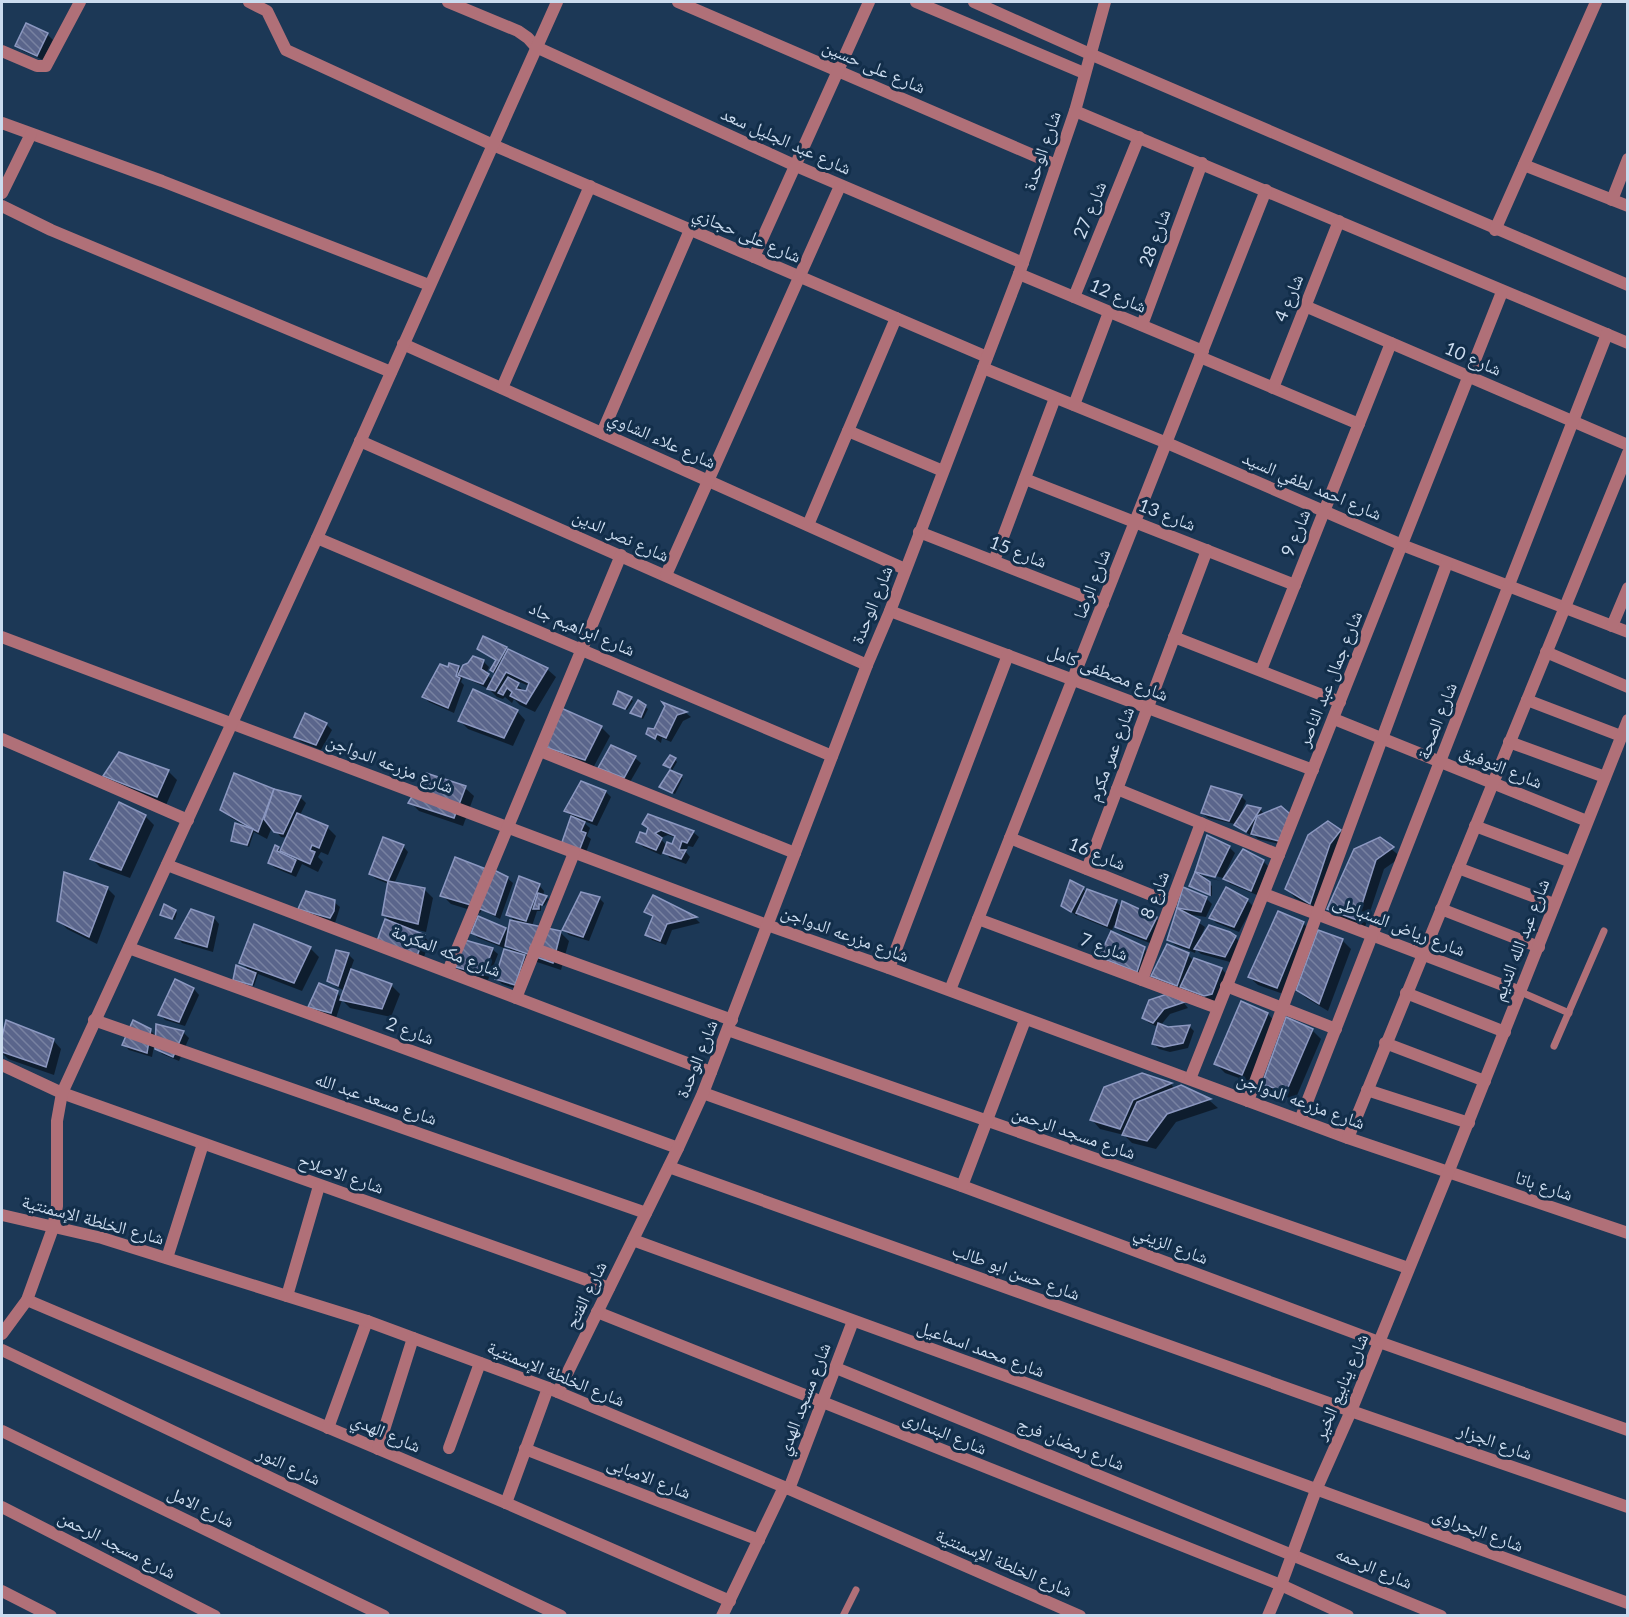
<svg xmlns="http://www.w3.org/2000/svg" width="1629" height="1617" viewBox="0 0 1629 1617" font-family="Lato,'Noto Naskh Arabic',sans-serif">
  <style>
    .shadow { fill: #0007; fill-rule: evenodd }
    .building { fill: url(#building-back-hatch); stroke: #8c98c1; stroke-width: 1.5 }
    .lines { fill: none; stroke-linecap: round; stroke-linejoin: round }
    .service { stroke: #b07078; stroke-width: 7 }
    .minor { stroke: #b07078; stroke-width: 12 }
    .tertiary { stroke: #b07078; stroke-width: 12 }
    .labels { text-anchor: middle; stroke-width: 6; stroke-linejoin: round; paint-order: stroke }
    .street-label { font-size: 18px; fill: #cbdbee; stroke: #122e4a }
  </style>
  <defs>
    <pattern id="building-back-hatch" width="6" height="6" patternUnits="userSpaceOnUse" patternTransform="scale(1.5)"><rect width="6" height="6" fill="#5a658b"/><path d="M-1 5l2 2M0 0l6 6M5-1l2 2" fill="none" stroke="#7882a1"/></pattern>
  </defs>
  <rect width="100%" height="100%" fill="#1c3856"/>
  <!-- shadow -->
  <g class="shadow">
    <polygon points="47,34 53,40 43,60 23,51 17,46"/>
    <path d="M484 638 547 669 556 677 535 712 520 705 514 699 512 703 505 697 503 699 497 697 489 689 463 677 461 682 464 685 454 713 429 702 424 697 450 665 459 667 462 670 483 661 489 667 486 674 493 680 496 675 492 670 497 661 479 649ZM515 680 529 686 526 693 514 682Z"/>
    <polygon points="631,699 633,701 627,710 617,706"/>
    <polygon points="638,702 648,709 643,719 632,713"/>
    <polygon points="666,705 686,713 691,717 683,721 671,742 662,738 661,743 648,733 655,731"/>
    <polygon points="562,710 601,727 610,736 593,768 555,755 546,746"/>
    <polygon points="517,711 525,720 513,746 468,729 460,721"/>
    <polygon points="306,715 327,725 332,730 321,750 301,742 296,737"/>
    <polygon points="612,747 635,758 641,763 630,782 606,773"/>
    <polygon points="675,759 677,762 671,772 683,778 675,794 661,787 672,769 665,765"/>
    <polygon points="168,771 177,780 166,805 113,784 105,776"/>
    <polygon points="234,774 274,790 301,798 306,803 300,815 328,828 336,836 328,855 321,852 318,857 323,862 318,872 302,864 296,877 275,868 270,863 278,848 282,852 288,838 281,837 272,827 267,839 254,832 249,847 233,840 245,826 231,818 222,810"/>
    <polygon points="465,788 474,796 463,826 419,811 410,802"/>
    <polygon points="606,792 611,797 597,826 581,820 590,828 587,836 591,839 585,855 563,844 572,817 566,811"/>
    <polygon points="1241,796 1246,801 1240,815 1242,816 1248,806 1261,810 1284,845 1258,839 1253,834 1252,836 1241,830 1235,824 1208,818 1202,813"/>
    <polygon points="145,816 154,825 130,878 100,867 92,859"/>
    <path d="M649 816 693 832 699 837 693 847 688 846 686 852 690 857 686 864 670 858 663 851 661 855 643 847 638 841 648 835ZM668 835 676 838 673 846H667L660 838Z"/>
    <polygon points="1328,823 1349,840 1318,911 1295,898 1287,889"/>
    <polygon points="1379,839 1401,857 1384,869 1365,927 1337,918 1328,909"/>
    <polygon points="403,846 408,852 394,884 424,889 433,898 426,932 405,927 404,929 424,936 429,942 423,960 384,946 393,924 384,915 389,884 376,879 371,874"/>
    <polygon points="1229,847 1235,853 1223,878 1201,872 1201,875 1221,881 1200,876 1212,886 1212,896 1193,888 1191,885 1196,872"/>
    <polygon points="1263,861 1268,866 1257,895 1230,884 1225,879"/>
    <polygon points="507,878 513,883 500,919 482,910 480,913 451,904 442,895"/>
    <polygon points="539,885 544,891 543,896 549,899 544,906 541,904 541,911 537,911 532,926 560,932 569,941 561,970 525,958 530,962 520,990 502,984 497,979 514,954 506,945 504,948 478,938 472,933 505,929 509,932 516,923 508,914"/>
    <polygon points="107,888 115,896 97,944 67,929 58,920"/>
    <polygon points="1083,889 1087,893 1116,901 1121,907 1156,918 1162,924 1152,944 1122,932 1114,925 1111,933 1144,949 1150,954 1142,976 1106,962 1101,957 1112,930 1083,918 1078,914 1077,916 1063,905"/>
    <polygon points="1184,889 1206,898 1212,904 1206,917 1186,914 1205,927 1199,941 1235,937 1241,943 1230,962 1201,954 1196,949 1195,953 1175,945 1169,939"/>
    <polygon points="653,897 696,919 700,923 672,930 666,945 652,940 647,935 654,918 645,912"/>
    <polygon points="599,898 604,903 589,941 569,935 564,930"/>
    <polygon points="1247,900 1253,906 1239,932 1216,923 1211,917"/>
    <polygon points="334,902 340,907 335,923 306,914 300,909"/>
    <polygon points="175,911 177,913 175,920 162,914"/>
    <polygon points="214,918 219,924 213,952 182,943 177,937"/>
    <polygon points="1303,923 1312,932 1286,995 1258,985 1249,977"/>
    <polygon points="255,926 310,948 319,957 302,991 258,974 254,986 234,980 251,973 241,962"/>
    <polygon points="1342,940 1351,949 1328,1011 1306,998 1297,989"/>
    <polygon points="492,949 498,954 488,980 463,972 457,967"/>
    <polygon points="338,952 349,955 354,960 350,971 391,985 400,994 391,1017 350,1008 342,1000 336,1018 315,1012 310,1007 337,993 342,998 345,991 335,986 329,980"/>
    <polygon points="1188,955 1194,961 1195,960 1222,969 1227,975 1218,1000 1211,1001 1188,992 1183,988 1182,990 1158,981 1153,976"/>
    <polygon points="176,981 194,989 199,995 185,1026 165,1020 160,1014"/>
    <polygon points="1167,995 1184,1003 1188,1008 1170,1014 1160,1026 1168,1028 1189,1026 1194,1031 1188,1048 1170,1052 1159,1049 1154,1044 1158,1027 1149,1023 1143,1017"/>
    <polygon points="1241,1003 1268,1014 1276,1023 1250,1082 1225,1073 1216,1064"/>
    <polygon points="7,1022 53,1040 61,1049 54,1075 8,1059 2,1053 2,1043"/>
    <polygon points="157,1026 184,1033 189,1038 179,1061 162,1054 154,1046 152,1057 129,1050 124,1045 150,1030 157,1037"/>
    <polygon points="1312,1030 1321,1039 1295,1100 1273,1092 1264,1083"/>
    <polygon points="1142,1074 1171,1084 1175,1089 1181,1086 1210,1101 1218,1108 1176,1122 1156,1149 1132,1143 1124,1135 1100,1129 1092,1120"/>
  </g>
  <!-- building -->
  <g class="building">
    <polygon points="26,23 48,33 37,56 15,46"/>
    <polygon points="483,636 507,647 493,672 490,670 496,660 477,649"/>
    <polygon points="508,649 548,668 526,704 510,696 512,692 507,688 503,695 498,693 508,677 519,683 516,689 526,691 529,683 506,672 495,691 487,689"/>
    <polygon points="473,656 484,660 481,669 489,674 483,684 458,675 463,665 468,663"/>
    <polygon points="449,663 459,666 456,676 460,678 448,708 422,697 440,664 448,667"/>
    <polygon points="473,689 518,710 504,738 458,721"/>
    <polygon points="618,691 632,697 625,709 613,704"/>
    <polygon points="638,700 646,705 641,717 630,713"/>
    <polygon points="662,702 687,712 677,715 666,738 657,734 655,739 646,734 648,728 654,729 665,706"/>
    <polygon points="561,708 602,726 585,760 545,747"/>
    <polygon points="305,713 327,723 316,745 294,737"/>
    <polygon points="611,745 636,756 624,778 598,768"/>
    <polygon points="119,752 169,770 157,797 103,776"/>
    <polygon points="670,755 676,758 670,768 663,765"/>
    <polygon points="670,770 682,775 672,793 659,787"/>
    <polygon points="234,773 274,789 258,832 220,810"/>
    <polygon points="426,773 466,786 454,818 408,803"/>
    <polygon points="581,781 606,791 592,821 564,811"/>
    <polygon points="1211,786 1242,795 1229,821 1201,813"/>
    <polygon points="274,789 301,796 283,834 274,832 264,819"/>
    <polygon points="119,802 146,815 121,870 90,859"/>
    <polygon points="1247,805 1261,808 1246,832 1234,825"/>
    <polygon points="1281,806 1290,814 1279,841 1251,834 1257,816"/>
    <polygon points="297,813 328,826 319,848 312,845 310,850 315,852 310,864 280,851"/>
    <polygon points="648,814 694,831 687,843 682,841 679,850 686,850 681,859 663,853 667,842 672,844 675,836 661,830 655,833 662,838 656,850 636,842 640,832 646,834 648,828 642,824"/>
    <polygon points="571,816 585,822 581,831 586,833 579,851 561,845"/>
    <polygon points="1328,821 1341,830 1330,844 1310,904 1285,889 1308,835"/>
    <polygon points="235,823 253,829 247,845 231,841"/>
    <polygon points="1207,835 1230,846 1215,877 1195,872"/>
    <polygon points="383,837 404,845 388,881 369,874"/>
    <polygon points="1380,837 1394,847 1376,860 1357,920 1327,909 1354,849"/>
    <polygon points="275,845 279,847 277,851 296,860 291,872 268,863"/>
    <polygon points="1243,849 1264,860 1251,891 1223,879"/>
    <polygon points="455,857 486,869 471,905 440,896"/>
    <polygon points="494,870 508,877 495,915 478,908"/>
    <polygon points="64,872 108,887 89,937 57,921"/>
    <polygon points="1195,872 1210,882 1210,895 1189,886"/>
    <polygon points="519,876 540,884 526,921 506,915"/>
    <polygon points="1070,880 1084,887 1071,912 1061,906"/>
    <polygon points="388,881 425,888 418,924 382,915"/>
    <polygon points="1183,887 1207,897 1201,912 1177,908"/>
    <polygon points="1226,887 1248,899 1234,927 1209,918"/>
    <polygon points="1087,889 1117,900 1107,926 1076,913"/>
    <polygon points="306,891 335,900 334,911 330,918 298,909"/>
    <polygon points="581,892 600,897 583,937 562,930"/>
    <polygon points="538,893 547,896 542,905 539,904 539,909 533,909"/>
    <polygon points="653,895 697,917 667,924 660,941 645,935 653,916 644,912"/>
    <polygon points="1122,901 1157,917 1146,939 1115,927"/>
    <polygon points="164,904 176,910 172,919 160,915"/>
    <polygon points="1177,908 1200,920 1189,948 1167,940"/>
    <polygon points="191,909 214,917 207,947 175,938"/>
    <polygon points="1278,911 1304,922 1277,988 1248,977"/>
    <polygon points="478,916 506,928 499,944 471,933"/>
    <polygon points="385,919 425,935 417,956 377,941"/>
    <polygon points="510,920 561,931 553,963 505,946"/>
    <polygon points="254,924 311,947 294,983 239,963"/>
    <polygon points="1209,925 1230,932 1236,936 1225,957 1194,949"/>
    <polygon points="1318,930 1343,939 1319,1004 1296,990"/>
    <polygon points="1111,931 1145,947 1137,972 1099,957"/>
    <polygon points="465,940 493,948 483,975 456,967"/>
    <polygon points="1167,944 1189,953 1177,986 1151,976"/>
    <polygon points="504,949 525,955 515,985 495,979"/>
    <polygon points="336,950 349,953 338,986 327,981"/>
    <polygon points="1194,958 1222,968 1212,994 1204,996 1180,987"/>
    <polygon points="236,965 256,973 252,985 233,980"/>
    <polygon points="351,969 392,984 382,1009 340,1000"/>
    <polygon points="175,979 194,988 179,1022 158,1015"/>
    <polygon points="319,983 338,991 331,1013 308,1007"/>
    <polygon points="1167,994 1185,1002 1164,1009 1153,1023 1142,1018 1149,1000"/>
    <polygon points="1241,1001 1268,1013 1242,1075 1214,1064"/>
    <polygon points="1286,1017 1313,1029 1286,1092 1262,1084"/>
    <polygon points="6,1020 54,1039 46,1067 2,1052 2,1037"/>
    <polygon points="133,1020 151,1029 147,1053 122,1045"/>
    <polygon points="1158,1023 1168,1027 1190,1025 1183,1043 1164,1047 1152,1044"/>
    <polygon points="156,1024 184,1031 173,1057 155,1049"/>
    <polygon points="1142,1073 1172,1083 1133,1100 1120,1129 1090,1120 1104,1087"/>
    <polygon points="1181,1085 1211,1099 1167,1114 1147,1141 1122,1135 1137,1102"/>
  </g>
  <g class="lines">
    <!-- service -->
    <g class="service">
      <polyline points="1521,992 1569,1013"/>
      <polyline points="1554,1046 1604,931"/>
      <polyline points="843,1616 856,1590"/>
    </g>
    <!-- minor -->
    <g class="minor">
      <polyline points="249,2 267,11 286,50 493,145 987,357"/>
      <polyline points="448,2 518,31 528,38 536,47 796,166 1023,263"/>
      <polyline points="678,2 1056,165"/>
      <polyline points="916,2 1084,73"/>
      <polyline points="974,2 1090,54 1628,285"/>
      <polyline points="2,51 37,66 46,66 80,2"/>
      <polyline points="1075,111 1628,343"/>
      <polyline points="2,123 162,181 429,285"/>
      <polyline points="1524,165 1628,206"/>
      <polyline points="2,193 31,134"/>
      <polyline points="1612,200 1628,159"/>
      <polyline points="2,206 51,230 391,372"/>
      <polyline points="1495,230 1596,2"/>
      <polyline points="754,257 869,2"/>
      <polyline points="1019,274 1203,351"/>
      <polyline points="1074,297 1139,137"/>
      <polyline points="1305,306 1628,445"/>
      <polyline points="1142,325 1202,163"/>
      <polyline points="403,344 905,569"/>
      <polyline points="1200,357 1359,424"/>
      <polyline points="983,368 1167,443 1402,545 1628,632"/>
      <polyline points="502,388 590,186"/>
      <polyline points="1273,388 1339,221"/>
      <polyline points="1074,405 1109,312"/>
      <polyline points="848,431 943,471"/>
      <polyline points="602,433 690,230"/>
      <polyline points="360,441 867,665"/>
      <polyline points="1025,479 1295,585"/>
      <polyline points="808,525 896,318"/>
      <polyline points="919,532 1103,604"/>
      <polyline points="317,538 832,756"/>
      <polyline points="994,561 1055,398"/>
      <polyline points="666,575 840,186"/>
      <polyline points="890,611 1313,770"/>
      <polyline points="1612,626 1628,588"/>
      <polyline points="2,637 767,925 889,968 1348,1138 1628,1233"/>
      <polyline points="1174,637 1340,702"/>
      <polyline points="1546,652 1628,687"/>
      <polyline points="1261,670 1391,343"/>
      <polyline points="1527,700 1621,736"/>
      <polyline points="1334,719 1587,821"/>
      <polyline points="2,739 188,820"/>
      <polyline points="1509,742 1605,777"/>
      <polyline points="540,751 795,853"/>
      <polyline points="1117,789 1279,855"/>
      <polyline points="1475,826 1571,862"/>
      <polyline points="1010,838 1171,903"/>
      <polyline points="167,865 711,1072"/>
      <polyline points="1458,868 1554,904"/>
      <polyline points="1087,869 1207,550"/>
      <polyline points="1264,894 1521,992"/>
      <polyline points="1441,909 1539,947"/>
      <polyline points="978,919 1217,1008"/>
      <polyline points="129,948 678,1148"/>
      <polyline points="535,949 732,1020"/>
      <polyline points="889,968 1008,655"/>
      <polyline points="448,971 621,555"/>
      <polyline points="1142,980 1201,823"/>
      <polyline points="1226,986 1336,1029"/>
      <polyline points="950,990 1266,190"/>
      <polyline points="1406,993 1505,1032"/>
      <polyline points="516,998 574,853"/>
      <polyline points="94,1020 646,1213"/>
      <polyline points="728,1030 1408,1268"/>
      <polyline points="1385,1043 1485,1081"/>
      <polyline points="2,1065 62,1093 609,1288"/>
      <polyline points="1190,1079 1502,292"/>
      <polyline points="1367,1090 1469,1123"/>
      <polyline points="703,1093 962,1186 1379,1342 1628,1430"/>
      <polyline points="1248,1101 1447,563"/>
      <polyline points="1300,1120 1607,334"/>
      <polyline points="1348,1138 1628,453"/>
      <polyline points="669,1167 1351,1411 1628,1507"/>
      <polyline points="962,1186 1025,1020"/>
      <polyline points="633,1240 1628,1603"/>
      <polyline points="167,1258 203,1144"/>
      <polyline points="287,1296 319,1186"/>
      <polyline points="27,1300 506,1503 730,1601"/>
      <polyline points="597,1312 1281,1585 1348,1616"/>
      <polyline points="2,1334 27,1300 53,1228 57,1206 57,1121 62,1093 317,538 557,2"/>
      <polyline points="2,1350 561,1616"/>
      <polyline points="836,1368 1441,1616"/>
      <polyline points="328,1428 367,1321"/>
      <polyline points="2,1431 384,1616"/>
      <polyline points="449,1448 480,1363"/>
      <polyline points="378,1449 413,1338"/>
      <polyline points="525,1449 759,1540"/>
      <polyline points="789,1489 853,1321"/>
      <polyline points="506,1503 548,1388"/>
      <polyline points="2,1507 215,1616"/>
      <polyline points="2,1591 51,1616"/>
      <polyline points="1268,1616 1281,1585 1316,1490 1351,1411 1448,1173 1628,720"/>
    </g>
    <!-- tertiary -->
    <g class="tertiary">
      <polyline points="2,1215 102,1238 287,1296 367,1321 548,1388 789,1489 1080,1616"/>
      <polyline points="558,1392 678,1148 703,1093 867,665 890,611 1019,274 1075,111 1105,2"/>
      <polyline points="722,1616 784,1487"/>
    </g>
  </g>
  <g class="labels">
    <!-- street labels -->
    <g class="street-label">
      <text transform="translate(874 67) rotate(23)" y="6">شارع على حسين</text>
      <text transform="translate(786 141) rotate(24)" y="6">شارع عبد الجليل سعد</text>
      <text transform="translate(1042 151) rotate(-71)" y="6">شارع الوحدة</text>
      <text transform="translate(1090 210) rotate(-68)" y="6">شارع 27</text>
      <text transform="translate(747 235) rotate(23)" y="6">شارع على حجازي</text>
      <text transform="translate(1155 238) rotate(-70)" y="6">شارع 28</text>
      <text transform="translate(1118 296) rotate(23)" y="6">شارع 12</text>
      <text transform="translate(1289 298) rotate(-68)" y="6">شارع 4</text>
      <text transform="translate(1473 359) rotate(23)" y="6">شارع 10</text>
      <text transform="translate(662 440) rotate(24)" y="6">شارع علاء الشاوي</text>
      <text transform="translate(1312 486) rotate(23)" y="6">شارع احمد لطفي السيد</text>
      <text transform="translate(1167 515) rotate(21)" y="6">شارع 13</text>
      <text transform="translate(1296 533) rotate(-68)" y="6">شارع 9</text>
      <text transform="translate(621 536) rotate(24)" y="6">شارع نصر الدين</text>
      <text transform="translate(1018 552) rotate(21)" y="6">شارع 15</text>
      <text transform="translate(1092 584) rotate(-69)" y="6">شارع الرضا</text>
      <text transform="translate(872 605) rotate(-68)" y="6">شارع الوحدة</text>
      <text transform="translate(582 629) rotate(23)" y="6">شارع ابراهيم جاد</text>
      <text transform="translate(1108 673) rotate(21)" y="6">شارع مصطفى كامل</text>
      <text transform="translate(1330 679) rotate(-68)" y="6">شارع جمال عبد الناصر</text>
      <text transform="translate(1437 721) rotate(-69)" y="6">شارع الصحة</text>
      <text transform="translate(1111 754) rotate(-69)" y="6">شارع عمر مكرم</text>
      <text transform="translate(390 764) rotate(21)" y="6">شارع مزرعه الدواجن</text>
      <text transform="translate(1501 767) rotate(22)" y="6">شارع التوفيق</text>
      <text transform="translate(1097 854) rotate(22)" y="6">شارع 16</text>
      <text transform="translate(1155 895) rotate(-69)" y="6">شارع 8</text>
      <text transform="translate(1399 926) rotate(21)" y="6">شارع رياض السنباطى</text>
      <text transform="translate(845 934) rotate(20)" y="6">شارع مزرعه الدواجن</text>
      <text transform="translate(1521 940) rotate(-69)" y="6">شارع عبد الله النديم</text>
      <text transform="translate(1104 947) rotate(20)" y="6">شارع 7</text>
      <text transform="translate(446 951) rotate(21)" y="6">شارع مكه المكرمة</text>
      <text transform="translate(410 1031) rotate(20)" y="6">شارع 2</text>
      <text transform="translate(697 1059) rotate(-68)" y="6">شارع الوحدة</text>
      <text transform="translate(376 1099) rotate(19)" y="6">شارع مسعد عبد الله</text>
      <text transform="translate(1301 1101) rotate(20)" y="6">شارع مزرعه الدواجن</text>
      <text transform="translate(1074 1133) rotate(19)" y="6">شارع مسجد الرحمن</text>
      <text transform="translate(341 1174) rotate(19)" y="6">شارع الاصلاح</text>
      <text transform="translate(1544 1186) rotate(18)" y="6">شارع باتا</text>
      <text transform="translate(93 1220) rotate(15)" y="6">شارع الخلطة الإسمنتية</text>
      <text transform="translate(1171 1245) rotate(21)" y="6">شارع الزيني</text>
      <text transform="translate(1016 1272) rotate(20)" y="6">شارع حسن ابو طالب</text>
      <text transform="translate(586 1295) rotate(-64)" y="6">شارع الفتح</text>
      <text transform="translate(981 1349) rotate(20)" y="6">شارع محمد اسماعيل</text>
      <text transform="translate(556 1374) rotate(22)" y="6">شارع الخلطة الإسمنتية</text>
      <text transform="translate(1341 1387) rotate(-67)" y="6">شارع ينابيع الخير</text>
      <text transform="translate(804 1399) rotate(-69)" y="6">شارع مسجد الهدي</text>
      <text transform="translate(386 1433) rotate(23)" y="6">شارع الهدي</text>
      <text transform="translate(945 1433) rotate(22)" y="6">شارع البندارى</text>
      <text transform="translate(1495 1442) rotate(19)" y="6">شارع الجزار</text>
      <text transform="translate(1071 1444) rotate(22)" y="6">شارع رمضان فرج</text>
      <text transform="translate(289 1466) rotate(25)" y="6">شارع النور</text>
      <text transform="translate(649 1478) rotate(21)" y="6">شارع الامبابى</text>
      <text transform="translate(201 1507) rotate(26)" y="6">شارع الامل</text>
      <text transform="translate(1478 1530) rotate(20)" y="6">شارع البحراوى</text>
      <text transform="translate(117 1545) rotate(27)" y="6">شارع مسجد الرحمن</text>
      <text transform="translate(1004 1563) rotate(23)" y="6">شارع الخلطة الإسمنتية</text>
      <text transform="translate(1374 1568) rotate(23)" y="6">شارع الرحمه</text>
    </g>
  </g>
  <!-- border -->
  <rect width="1629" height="1617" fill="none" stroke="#cbdbee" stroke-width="6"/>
</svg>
